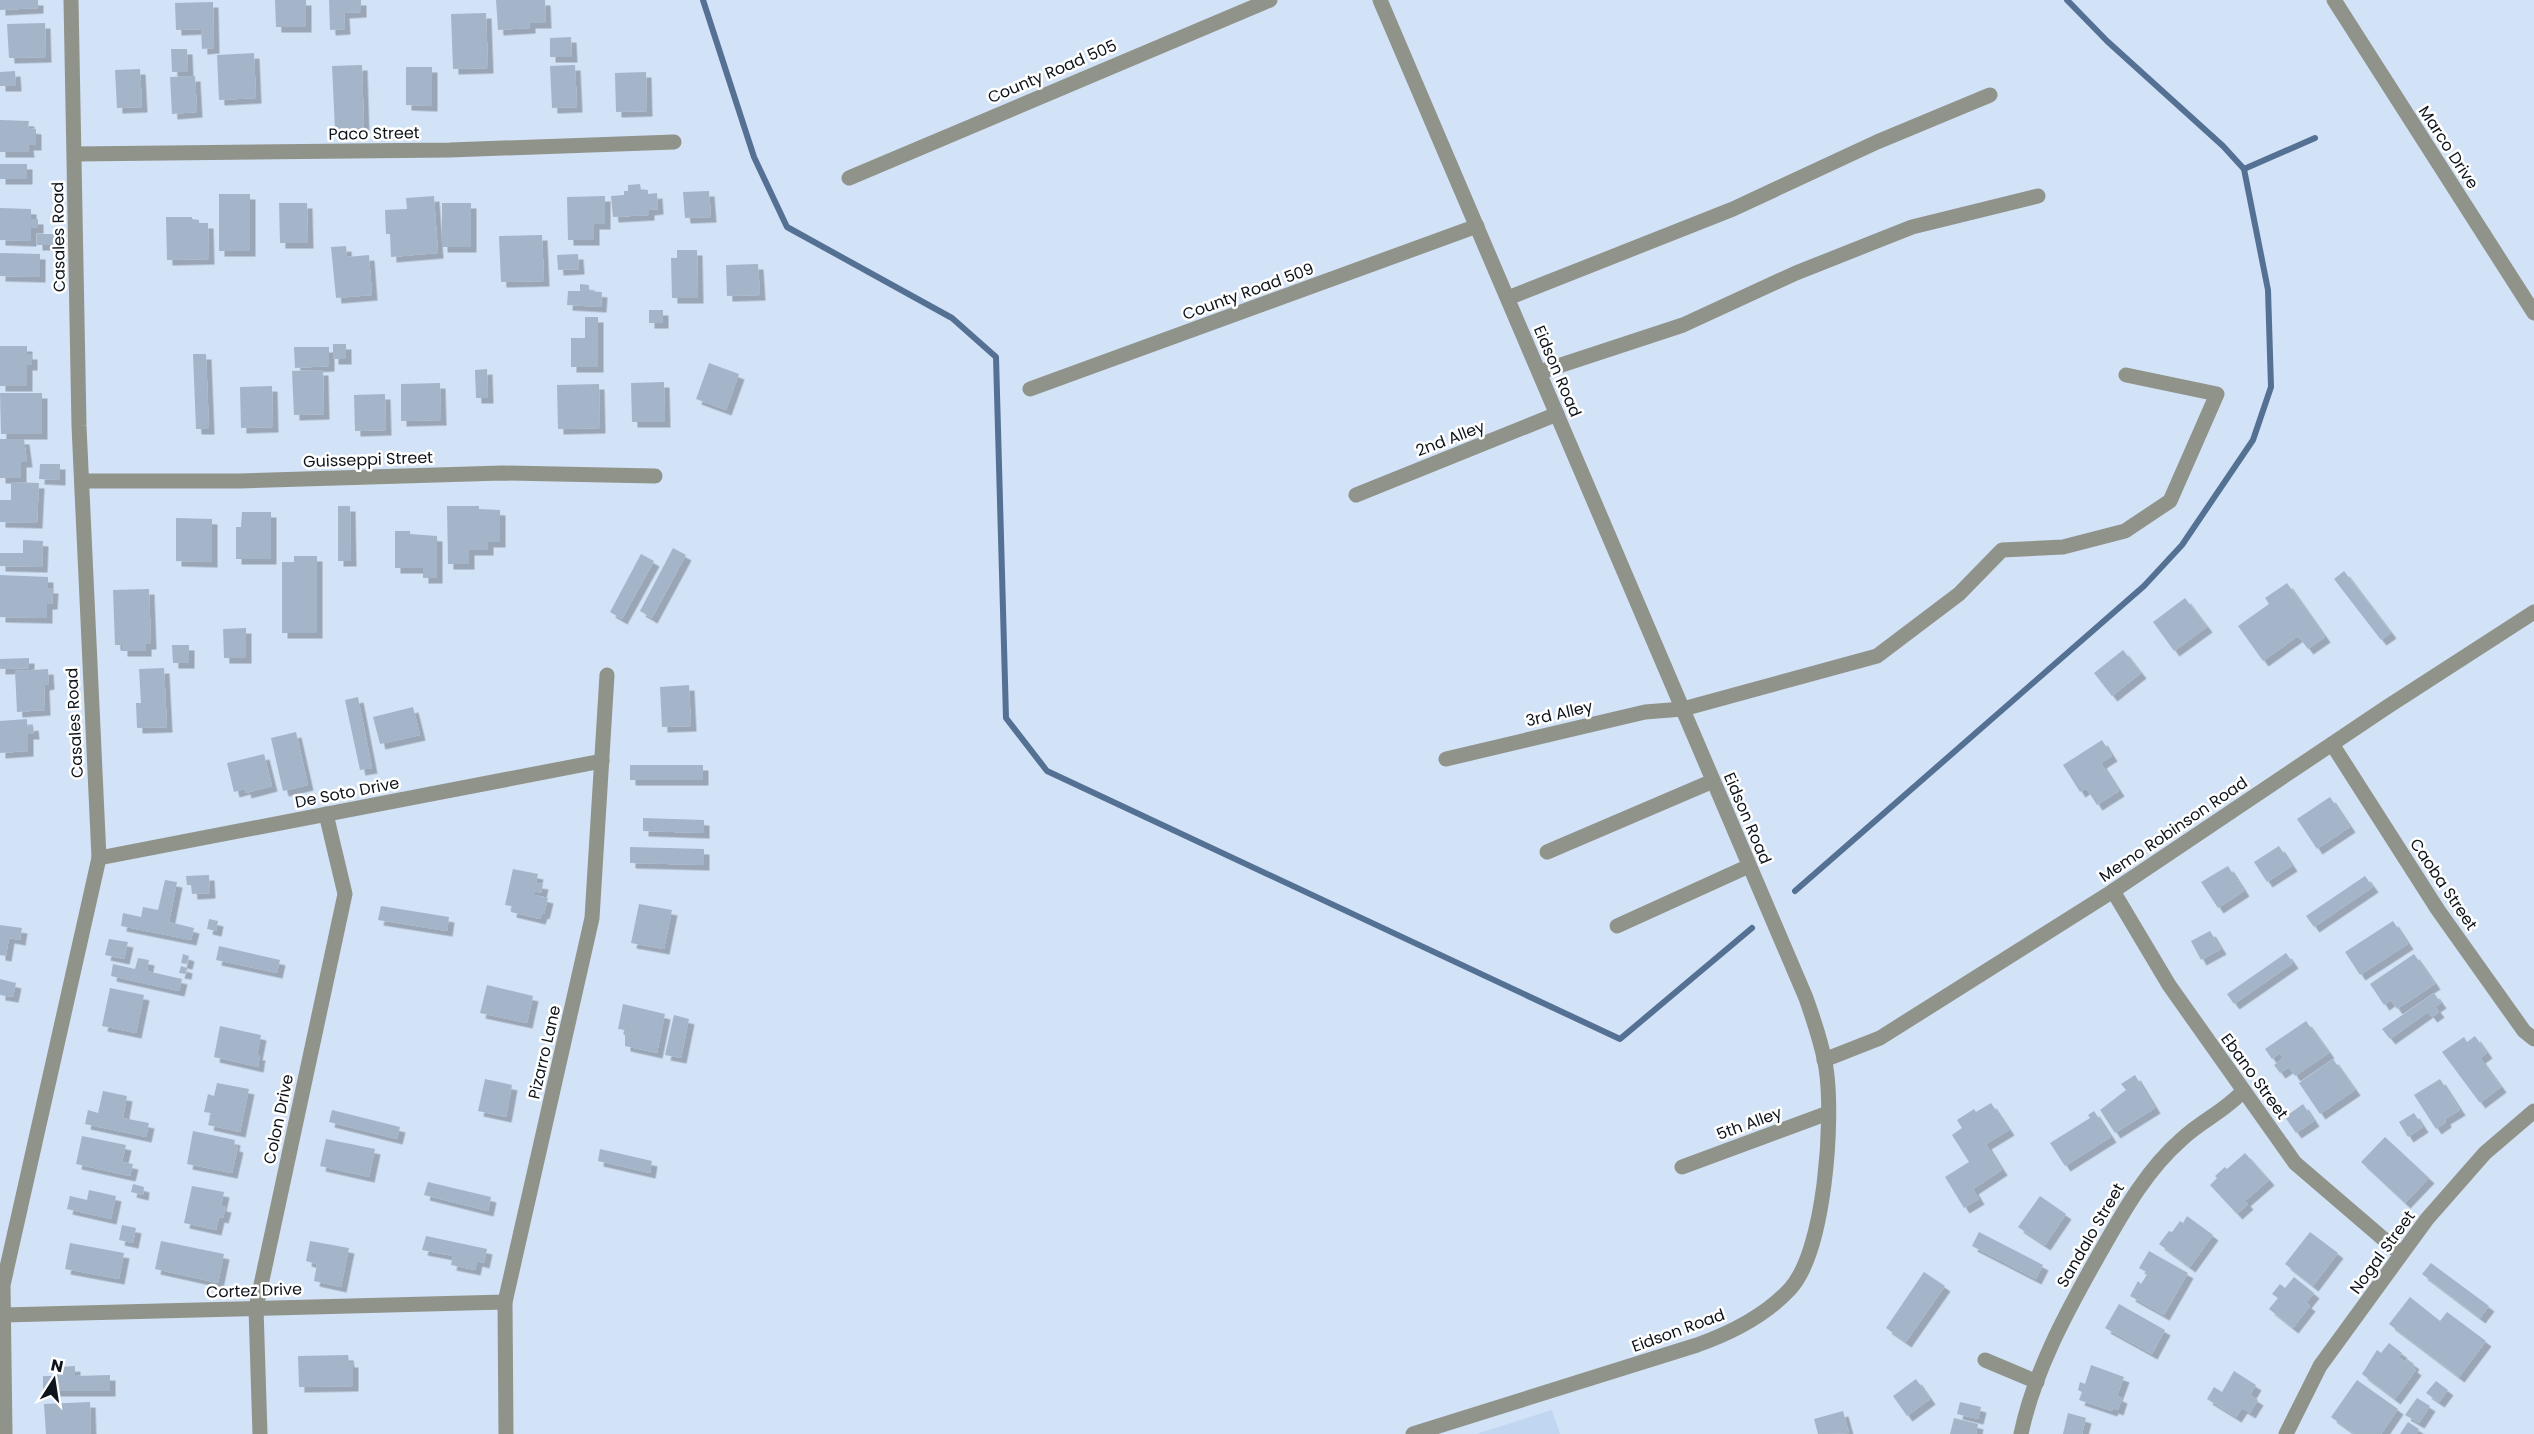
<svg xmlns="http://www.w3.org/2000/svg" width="2534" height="1434" viewBox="0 0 2534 1434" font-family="Poppins,sans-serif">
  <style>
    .built { fill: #c1d7f1 }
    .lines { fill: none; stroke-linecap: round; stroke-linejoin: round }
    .stream { stroke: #547093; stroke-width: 6 }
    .building { fill: #a5b5c9; filter: url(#shadow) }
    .minor { stroke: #909389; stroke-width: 15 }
    .tertiary { stroke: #909389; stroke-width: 15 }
    .labels { text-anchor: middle; stroke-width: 5; stroke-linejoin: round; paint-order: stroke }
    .street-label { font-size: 16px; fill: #0e141b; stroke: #fff }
  </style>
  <defs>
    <filter id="shadow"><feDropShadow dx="5.5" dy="5.5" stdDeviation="0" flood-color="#0004"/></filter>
  </defs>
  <rect width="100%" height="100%" fill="#d2e2f7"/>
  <!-- built -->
  <polygon class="built" points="1552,1410 1560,1434 1476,1434"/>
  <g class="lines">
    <!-- stream -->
    <g class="stream">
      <polyline points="703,0 754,157 787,227 952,318 996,357 1006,718 1047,771 1620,1039 1752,928"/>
      <polyline points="2244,169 2315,138"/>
      <polyline points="1795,891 2144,586 2182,545 2253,440 2271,387 2268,290 2244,169 2223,146 2107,41 2067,0"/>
    </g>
  </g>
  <!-- building -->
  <g class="building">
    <polygon points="0,0 38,0 38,8 0,10"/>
    <polygon points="275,0 306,0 306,27 276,27"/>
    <polygon points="329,0 361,0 361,12 344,13 345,29 330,30"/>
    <polygon points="496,0 545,0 546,23 530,23 530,28 498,30"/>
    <polygon points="213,2 214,48 202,49 201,29 176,30 175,3"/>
    <polygon points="486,13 488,68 453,69 451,14"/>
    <polygon points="45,23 46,57 9,58 7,24"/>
    <polygon points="571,37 572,57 550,57 550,38"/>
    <polygon points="171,49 187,49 188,72 172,72"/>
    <polygon points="254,53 256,98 219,100 217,55"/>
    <polygon points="362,65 364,129 335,130 332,66"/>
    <polygon points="575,65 577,107 552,108 550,66"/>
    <polygon points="406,67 432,67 432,106 406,105"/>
    <polygon points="140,69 142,107 117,108 115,70"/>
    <polygon points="15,71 16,86 0,86 0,72"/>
    <polygon points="646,72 647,111 616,112 615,73"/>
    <polygon points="195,76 197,112 172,114 170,77"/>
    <polygon points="0,120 29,121 28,128 36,129 36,145 28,145 29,152 0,152"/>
    <rect x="0" y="164" width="27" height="15"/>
    <polygon points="640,184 641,190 648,190 648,194 657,193 658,209 649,210 649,215 613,217 611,196 624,195 624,191 628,191 628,185"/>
    <polygon points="709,191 711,217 685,218 683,192"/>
    <rect x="219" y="194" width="31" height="57"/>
    <polygon points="434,196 438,253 391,257 390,234 386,234 385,210 407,209 406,198"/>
    <polygon points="605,196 605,224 594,224 594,240 568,240 567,197"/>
    <polygon points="279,203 307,203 308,243 280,243"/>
    <rect x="442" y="203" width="29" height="44"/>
    <polygon points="0,208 31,209 31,219 38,219 38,228 31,228 31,241 0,240"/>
    <polygon points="166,217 192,217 192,219 199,220 199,223 208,223 209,259 167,260"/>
    <rect x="37" y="234" width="21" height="11"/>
    <polygon points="542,235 544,281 501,282 499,236"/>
    <polygon points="346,246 347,257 369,255 372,295 336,298 331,247"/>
    <polygon points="677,250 697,250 698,298 672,298 671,258 677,258"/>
    <polygon points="0,253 40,254 40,277 0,276"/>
    <polygon points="578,254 579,269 558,270 557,255"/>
    <polygon points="758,264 760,295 727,296 726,265"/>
    <polygon points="580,284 589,285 589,291 602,292 601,307 567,305 568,291 580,291"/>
    <rect x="649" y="310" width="14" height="13"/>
    <polygon points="585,317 598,317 598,367 571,367 571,338 585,338"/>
    <rect x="333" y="344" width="13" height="15"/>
    <polygon points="0,346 27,346 27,354 32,354 32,365 27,365 27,386 0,386"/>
    <polygon points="294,347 329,347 329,366 295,368"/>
    <polygon points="193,354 206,354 209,429 196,429"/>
    <polygon points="709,363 739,374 726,410 696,399"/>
    <polygon points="487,369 488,398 476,398 475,370"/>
    <polygon points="323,370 324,414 294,415 292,371"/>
    <polygon points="664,382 665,422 632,422 631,383"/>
    <polygon points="440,383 441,420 401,421 401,384"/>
    <polygon points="599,384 600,428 558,429 557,385"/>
    <polygon points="272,386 273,427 241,428 240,387"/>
    <polygon points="0,393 42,393 42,434 1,434"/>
    <polygon points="385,394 386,430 355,431 354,395"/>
    <polygon points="0,439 24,439 27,462 21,462 21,478 0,478"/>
    <polygon points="40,464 60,464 60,480 39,479"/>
    <polygon points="11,482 39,483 37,523 0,522 0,500 11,500"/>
    <polygon points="338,506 350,506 351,561 338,561"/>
    <polygon points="447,506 479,506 479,509 500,510 500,542 488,542 488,550 469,550 469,564 448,564"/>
    <polygon points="242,512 271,512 271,559 236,559 236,527 241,527"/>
    <polygon points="176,518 212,519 212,562 176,561"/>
    <polygon points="395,531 410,531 410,534 437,536 437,578 423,578 423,568 395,568"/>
    <polygon points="23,540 43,541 42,567 0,566 0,553 23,553"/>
    <polygon points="673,548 686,555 652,618 640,611"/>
    <polygon points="641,554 654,561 622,619 610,612"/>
    <polygon points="294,556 317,556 317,633 282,633 282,562 294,562"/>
    <polygon points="2344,571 2391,633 2381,640 2334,579"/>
    <polygon points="0,575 48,577 48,588 53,588 52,604 47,604 47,618 0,617"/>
    <polygon points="2287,583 2325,637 2308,649 2298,636 2263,661 2238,626 2269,604 2265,598"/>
    <polygon points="149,589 151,644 146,644 146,651 122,651 122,645 115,645 113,590"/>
    <polygon points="2185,598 2207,627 2174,651 2153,622"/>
    <polygon points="246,628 246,658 224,658 223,629"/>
    <polygon points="172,645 189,645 189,663 173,663"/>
    <polygon points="2123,650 2141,673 2112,696 2094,673"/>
    <polygon points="29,658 29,668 0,669 0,659"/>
    <polygon points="164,668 167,727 137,728 136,703 141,703 139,669"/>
    <polygon points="48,669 49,684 44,685 45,710 17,712 15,671"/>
    <polygon points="689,685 691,726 662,727 660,687"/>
    <polygon points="358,697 372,768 360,770 345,700"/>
    <polygon points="413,707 420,735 380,744 373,717"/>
    <polygon points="27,719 27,726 33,725 34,734 28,734 28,751 0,753 0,721"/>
    <polygon points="296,732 308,785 283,791 271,738"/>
    <polygon points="2102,740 2112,756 2101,763 2119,791 2097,805 2086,788 2080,792 2063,765"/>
    <polygon points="264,754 272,786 246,793 245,789 234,792 227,763"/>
    <rect x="630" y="765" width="73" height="15"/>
    <polygon points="2330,797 2350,827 2317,849 2297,819"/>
    <polygon points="643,818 704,820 704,833 643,831"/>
    <polygon points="2279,846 2292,866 2267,882 2254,862"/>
    <polygon points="630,847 704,849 704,865 630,863"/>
    <polygon points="2228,866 2244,891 2218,908 2201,882"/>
    <polygon points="513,869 538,874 536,883 543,884 541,893 535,891 535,895 548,898 544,914 542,913 540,919 511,912 512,906 505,905"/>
    <polygon points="209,875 210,893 192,894 191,885 187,885 186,876"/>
    <polygon points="2365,876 2373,887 2314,927 2306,916"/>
    <polygon points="165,880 177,882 169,922 194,928 191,940 121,926 123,913 141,917 143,907 158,910"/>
    <polygon points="639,904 672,910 664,949 631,943"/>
    <polygon points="381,906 449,917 447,931 378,920"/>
    <polygon points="209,919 218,921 216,931 207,929"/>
    <polygon points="2393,921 2408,944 2360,975 2345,952"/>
    <polygon points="0,925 22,928 20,940 9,938 6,956 0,955"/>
    <polygon points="2210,931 2221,949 2201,960 2191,941"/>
    <polygon points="109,939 128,942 124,959 105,955"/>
    <polygon points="219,946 280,960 277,973 216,960"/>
    <polygon points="2286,953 2293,963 2234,1004 2227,994"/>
    <polygon points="183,954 189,956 187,964 181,963"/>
    <polygon points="2414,954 2435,984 2397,1009 2391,1000 2384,1005 2370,984"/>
    <polygon points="138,958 149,960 147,971 182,979 179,991 111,976 113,964 135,969"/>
    <polygon points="181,966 187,968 186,974 179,973"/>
    <polygon points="0,979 16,983 13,997 0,995"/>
    <polygon points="487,985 533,996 527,1023 480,1013"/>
    <polygon points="110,988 144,995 136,1033 102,1026"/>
    <polygon points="2434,993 2441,1003 2435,1007 2439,1012 2432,1017 2428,1012 2390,1039 2382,1029"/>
    <polygon points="623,1004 665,1014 657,1053 625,1046 625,1030 618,1029"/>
    <polygon points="674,1015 689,1019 681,1058 665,1055"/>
    <polygon points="2306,1021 2329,1053 2295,1076 2289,1067 2280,1073 2274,1065 2283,1058 2280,1053 2272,1059 2265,1049"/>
    <polygon points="220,1026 261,1035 257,1055 260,1055 258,1067 214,1057"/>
    <polygon points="2475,1036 2487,1053 2480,1058 2501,1087 2480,1103 2442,1052 2464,1037 2467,1042"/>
    <polygon points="2333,1059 2355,1090 2320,1114 2299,1083"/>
    <polygon points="2135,1075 2155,1108 2115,1133 2100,1110 2126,1090 2121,1084"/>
    <polygon points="485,1079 512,1085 506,1117 478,1111"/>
    <polygon points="2440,1079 2460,1110 2445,1119 2446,1122 2436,1129 2414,1095"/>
    <polygon points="217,1083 249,1089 240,1132 208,1125 211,1113 204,1112 208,1094 214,1096"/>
    <polygon points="103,1091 127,1096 123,1118 149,1123 146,1137 85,1124 88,1110 98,1113"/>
    <polygon points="1991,1103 2009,1130 1986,1144 2002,1170 1973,1189 1979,1199 1964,1208 1945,1177 1969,1162 1952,1135 1962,1128 1957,1120 1974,1109 1976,1112"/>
    <polygon points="2303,1104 2314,1121 2296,1133 2285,1117"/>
    <polygon points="332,1110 400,1127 397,1139 329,1122"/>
    <polygon points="2094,1111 2111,1137 2065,1166 2050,1143 2090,1118 2088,1115"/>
    <polygon points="2414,1113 2423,1127 2408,1137 2399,1122"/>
    <polygon points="193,1131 235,1140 234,1146 238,1147 232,1173 187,1164"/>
    <polygon points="82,1136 126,1145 122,1162 133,1164 130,1176 76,1164"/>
    <polygon points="2385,1137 2429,1178 2405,1203 2361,1162"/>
    <polygon points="326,1139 375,1149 369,1177 320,1166"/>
    <polygon points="600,1149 652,1161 650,1173 598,1161"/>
    <polygon points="2245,1153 2269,1180 2245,1201 2248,1204 2237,1214 2210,1185 2217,1178 2215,1176 2225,1167 2227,1169"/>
    <polygon points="428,1182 491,1197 488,1211 424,1195"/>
    <polygon points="133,1184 144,1187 143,1195 131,1192"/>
    <polygon points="192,1186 224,1192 221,1206 226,1207 223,1218 219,1217 216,1230 184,1223"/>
    <polygon points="89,1190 116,1196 111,1219 67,1209 70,1196 87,1200"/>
    <polygon points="2040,1196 2066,1214 2045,1245 2018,1227"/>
    <polygon points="2187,1216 2213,1235 2190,1267 2159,1244 2169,1231 2172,1232 2180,1221 2183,1223"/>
    <polygon points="122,1225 136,1228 133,1243 119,1240"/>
    <polygon points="1979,1232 2043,1265 2036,1279 1972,1246"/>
    <polygon points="2310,1232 2338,1253 2313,1286 2285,1264"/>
    <polygon points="426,1236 487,1249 484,1263 477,1261 475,1270 451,1265 453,1256 422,1250"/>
    <polygon points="161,1241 224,1254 218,1283 155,1269"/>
    <polygon points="310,1241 349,1248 341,1287 314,1281 317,1264 306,1261"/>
    <polygon points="70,1243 124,1253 119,1279 65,1269"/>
    <polygon points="2149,1251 2188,1273 2164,1315 2130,1296 2138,1281 2141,1284 2148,1273 2139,1268"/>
    <polygon points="2431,1263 2489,1306 2480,1318 2422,1274"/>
    <polygon points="1924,1272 1945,1286 1906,1342 1886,1328"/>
    <polygon points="2294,1277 2314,1293 2306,1303 2310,1306 2293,1328 2269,1309 2278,1298 2272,1294 2280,1284 2285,1288"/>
    <polygon points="2410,1297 2440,1321 2447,1312 2486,1341 2459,1377 2389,1324"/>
    <polygon points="2119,1304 2165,1330 2152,1354 2105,1328"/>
    <polygon points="2389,1343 2402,1353 2399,1357 2405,1362 2407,1359 2414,1364 2412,1367 2416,1370 2395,1399 2362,1374 2377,1350 2381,1353"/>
    <polygon points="348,1355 349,1362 353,1362 353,1386 299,1387 298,1356"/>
    <polygon points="2091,1365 2124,1377 2117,1396 2122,1398 2118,1410 2113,1408 2112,1411 2079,1400 2082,1392 2078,1390 2080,1382 2085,1384"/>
    <polygon points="75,1366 75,1376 110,1375 110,1391 43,1391 43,1376 57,1376 57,1367"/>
    <polygon points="2234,1371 2256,1385 2250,1395 2258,1400 2250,1413 2242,1408 2236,1417 2207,1399 2214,1387 2222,1392"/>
    <polygon points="1916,1379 1930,1399 1907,1416 1893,1396"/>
    <polygon points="2357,1380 2398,1409 2381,1434 2355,1434 2331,1417"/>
    <polygon points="2436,1381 2448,1390 2439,1402 2426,1393"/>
    <polygon points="2417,1398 2430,1406 2419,1423 2405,1415"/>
    <polygon points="90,1402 91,1434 46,1434 44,1404"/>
    <polygon points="1960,1402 1981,1407 1978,1419 1957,1414"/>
    <polygon points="1843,1411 1849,1433 1818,1434 1814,1419"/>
    <polygon points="2068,1413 2086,1418 2082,1434 2063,1434"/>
    <polygon points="1954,1418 1978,1424 1976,1434 1950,1434"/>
    <polygon points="2408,1422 2419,1429 2416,1434 2400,1434"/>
  </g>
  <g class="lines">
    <!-- minor -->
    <g class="minor">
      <polyline points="2334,0 2534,313"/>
      <polyline points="75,154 450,150 674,142"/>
      <polyline points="849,178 1270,0"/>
      <polyline points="1508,298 1733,209 1877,142 1990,95"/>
      <polyline points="1540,372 1683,325 1796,273 1912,227 2038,196"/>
      <polyline points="1030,389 1477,226"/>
      <polyline points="82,481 240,481 502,473 655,476"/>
      <polyline points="1356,495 1557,414"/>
      <polyline points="2332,744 2438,910 2524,1031 2534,1039"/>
      <polyline points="1446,759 1645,712 1683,709 1877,656 1959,594 2002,550 2063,547 2125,531 2170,501 2217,394 2126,375"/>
      <polyline points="1547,852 1713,781"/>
      <polyline points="99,858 602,761"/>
      <polyline points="2113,891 2169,985 2295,1163 2401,1254"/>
      <polyline points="1617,926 1749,866"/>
      <polyline points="1682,1167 1828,1113"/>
      <polyline points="3,1315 505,1302"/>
      <polyline points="1985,1360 2037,1382"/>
      <polyline points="5,1434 3,1285 99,858 79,426 71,0"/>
      <polyline points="260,1434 256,1308 345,894 326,814"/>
      <polyline points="506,1434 505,1302 592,918 607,675"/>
      <path d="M2021 1434C2034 1372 2066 1313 2097 1258 2121 1216 2145 1171 2182 1139 2201 1121 2225 1111 2243 1091"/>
      <polyline points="2286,1434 2320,1366 2427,1219 2485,1153 2534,1111"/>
    </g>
    <!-- tertiary -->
    <g class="tertiary">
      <path d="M1380 0 1806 998C1814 1021 1822 1044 1826 1068 1834 1119 1825 1251 1790 1289 1765 1316 1731 1333 1697 1345L1413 1434"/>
      <polyline points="1824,1060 1880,1038 2113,891 2387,707 2534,612"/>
    </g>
  </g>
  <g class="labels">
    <!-- street labels -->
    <g class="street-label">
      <text transform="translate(1052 71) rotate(-23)" y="6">County Road 505</text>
      <text transform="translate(374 133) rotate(-1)" y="6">Paco Street</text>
      <text transform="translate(2449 147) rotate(57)" y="6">Marco Drive</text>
      <text transform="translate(58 237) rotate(-91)" y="6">Casales Road</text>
      <text transform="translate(1248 291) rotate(-20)" y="6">County Road 509</text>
      <text transform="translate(1558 371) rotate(67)" y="6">Eidson Road</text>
      <text transform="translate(1450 438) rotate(-21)" y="6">2nd Alley</text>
      <text transform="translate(368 459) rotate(-2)" y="6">Guisseppi Street</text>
      <text transform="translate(1559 713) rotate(-13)" y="6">3rd Alley</text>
      <text transform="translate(74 723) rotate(-93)" y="6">Casales Road</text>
      <text transform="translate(347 792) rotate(-11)" y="6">De Soto Drive</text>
      <text transform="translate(1748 818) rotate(67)" y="6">Eidson Road</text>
      <text transform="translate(2173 829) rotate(-34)" y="6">Memo Robinson Road</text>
      <text transform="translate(2444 884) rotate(56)" y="6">Caoba Street</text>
      <text transform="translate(544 1052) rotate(-77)" y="6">Pizarro Lane</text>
      <text transform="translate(2255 1076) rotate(54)" y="6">Ebano Street</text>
      <text transform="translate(278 1119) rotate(-78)" y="6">Colon Drive</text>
      <text transform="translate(1749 1123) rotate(-20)" y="6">5th Alley</text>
      <text transform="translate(2090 1235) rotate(-60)" y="6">Sandalo Street</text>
      <text transform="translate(2382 1252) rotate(-54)" y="6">Nogal Street</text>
      <text transform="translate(254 1290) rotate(-2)" y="6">Cortez Drive</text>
      <text transform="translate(1678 1330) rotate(-20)" y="6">Eidson Road</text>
    </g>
  </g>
  <!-- north arrow -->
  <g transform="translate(54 1380) rotate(12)" stroke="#ffffff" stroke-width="4.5" paint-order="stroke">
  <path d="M0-4.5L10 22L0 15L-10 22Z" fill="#0e141b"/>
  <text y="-9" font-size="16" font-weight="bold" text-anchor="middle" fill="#0e141b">N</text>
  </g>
</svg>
